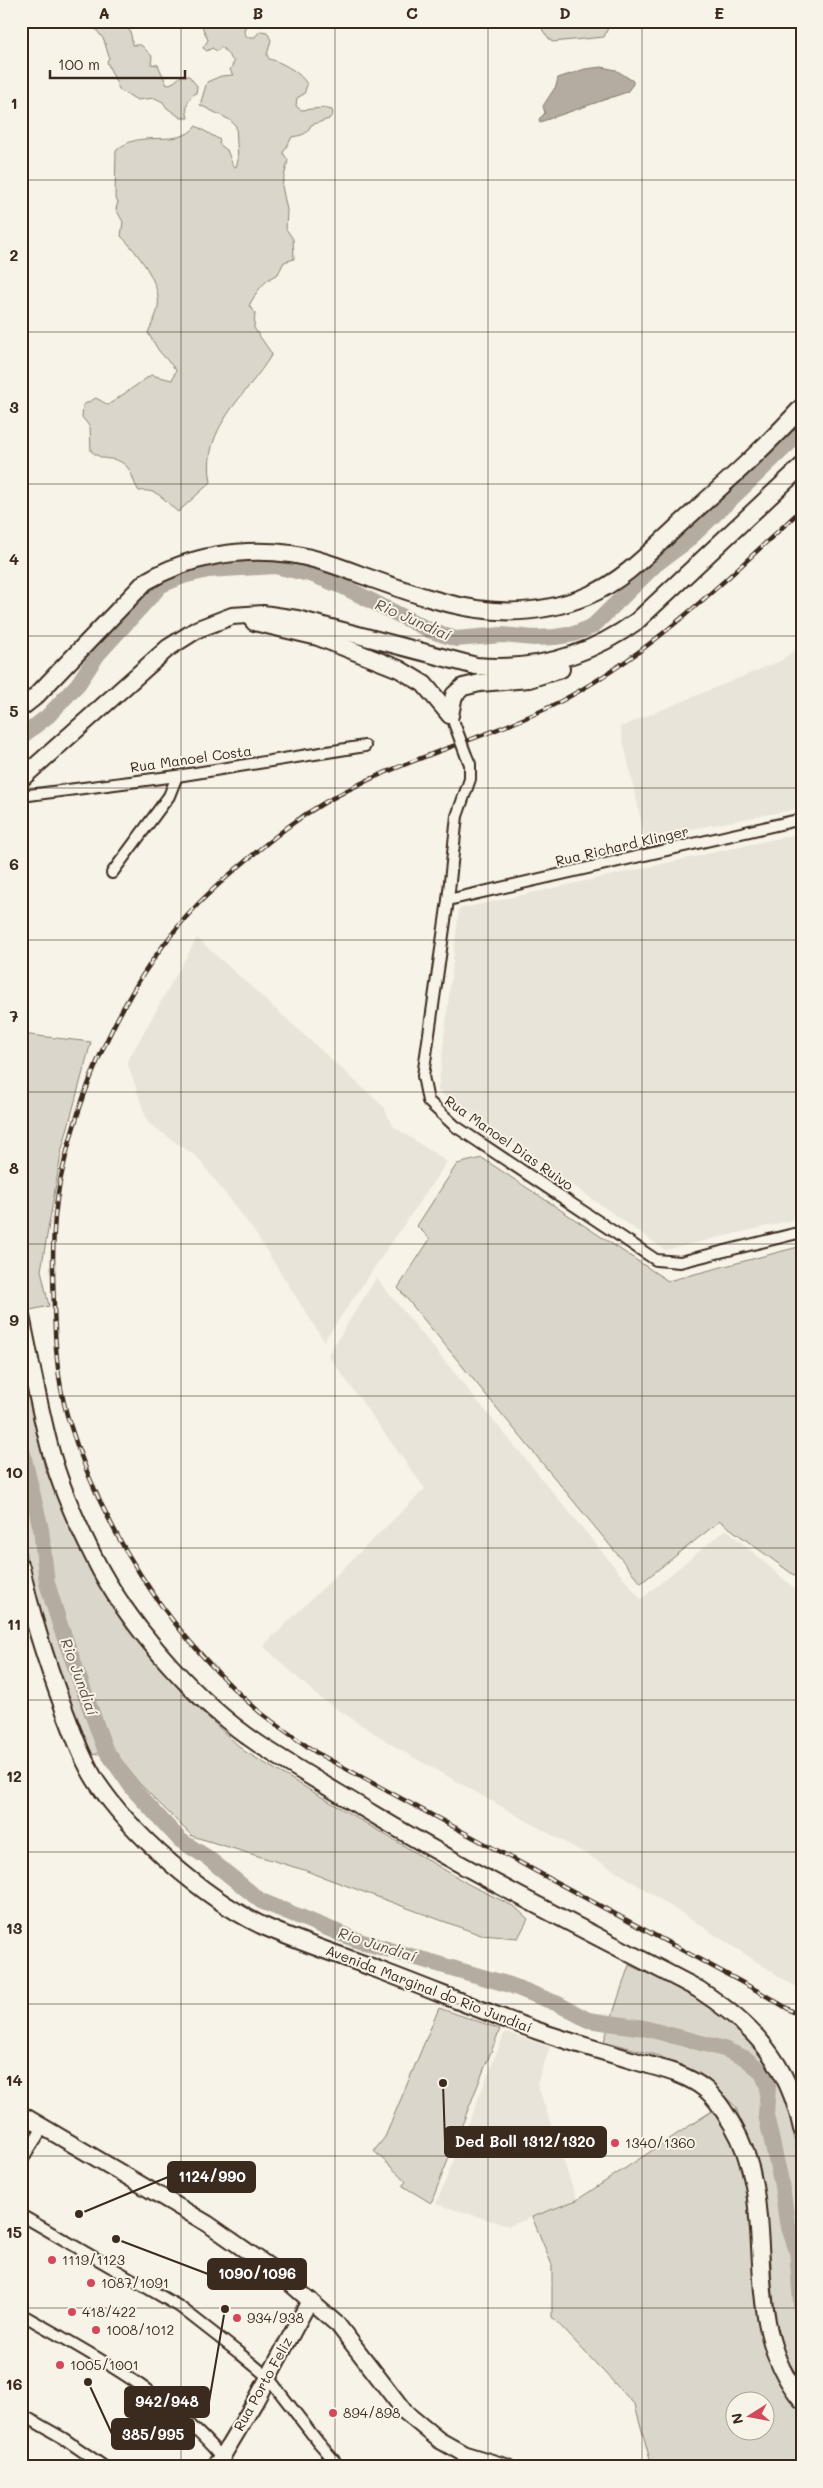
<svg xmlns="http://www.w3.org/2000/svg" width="823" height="2488" viewBox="0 0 823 2488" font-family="Mali,sans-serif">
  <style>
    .built { fill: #e9e4d9 }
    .green { fill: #dbd6cb; stroke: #8b8074; fill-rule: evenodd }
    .water { fill: #b4aca0; stroke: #84786c }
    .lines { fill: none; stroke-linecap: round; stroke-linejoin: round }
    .river { stroke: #b4aca0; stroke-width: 16 }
    .street-casing { stroke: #3b2a1e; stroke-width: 14 }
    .secondary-casing { stroke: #3b2a1e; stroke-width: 19 }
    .primary-casing { stroke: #3b2a1e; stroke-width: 20 }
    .street { stroke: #f7f3e8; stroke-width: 10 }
    .secondary { stroke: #f7f3e8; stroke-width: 15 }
    .primary { stroke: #f7f3e8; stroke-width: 16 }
    .rail-casing { stroke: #3b2a1e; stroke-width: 4.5 }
    .rail { stroke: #f7f3e8; stroke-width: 2.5; stroke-dasharray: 8; stroke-linecap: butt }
    .street-bridge-casing { stroke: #3b2a1e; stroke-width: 14; stroke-linecap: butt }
    .street-bridge { stroke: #f7f3e8; stroke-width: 10 }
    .grid { fill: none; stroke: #3b2a1e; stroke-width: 1; stroke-opacity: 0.55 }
    .poi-dot { fill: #d1495b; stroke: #f7f3e8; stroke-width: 2 }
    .labels { text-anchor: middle; stroke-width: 4; stroke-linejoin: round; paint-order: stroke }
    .street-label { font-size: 14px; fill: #3b2a1e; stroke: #f7f3e8 }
    .poi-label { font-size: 14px; fill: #3b2a1e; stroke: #f7f3e8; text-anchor: start }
    .water-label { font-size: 15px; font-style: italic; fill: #5f5145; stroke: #f7f3e8 }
    .leader { fill: none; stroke: #3b2a1e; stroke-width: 2 }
    .callout-dot { fill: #3b2a1e; stroke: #f7f3e8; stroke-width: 2 }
    .callout { fill: #3b2a1e; stroke: #3b2a1e; stroke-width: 2 }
    .callout-label { font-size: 15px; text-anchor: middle; font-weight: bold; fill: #fff }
    .neatline { fill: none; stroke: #3b2a1e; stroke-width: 2 }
    .grid-label { font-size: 16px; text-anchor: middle; font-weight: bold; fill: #3b2a1e }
  </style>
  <rect width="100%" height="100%" fill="#f7f3e8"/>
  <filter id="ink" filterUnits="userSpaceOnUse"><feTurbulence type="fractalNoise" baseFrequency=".02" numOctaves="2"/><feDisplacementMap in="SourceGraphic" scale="10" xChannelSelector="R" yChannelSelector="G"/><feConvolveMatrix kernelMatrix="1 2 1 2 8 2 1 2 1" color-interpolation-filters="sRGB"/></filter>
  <g filter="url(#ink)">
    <!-- built -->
    <g class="built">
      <polygon points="802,645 802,808 645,838 620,727 780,661"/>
      <polygon points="802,833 802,1218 665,1250 438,1091 459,909"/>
      <polygon points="197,938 384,1107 393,1126 447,1162 324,1341 252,1228 197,1157 148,1123 127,1062"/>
      <polygon points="376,1278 641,1599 726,1529 802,1595 802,1991 616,1871 397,1748 320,1698 263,1646 425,1489 328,1355"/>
      <polygon points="505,2032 550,2047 537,2084 577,2200 509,2226 436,2204"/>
    </g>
    <!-- green -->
    <g class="green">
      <path d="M90 21C113 21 132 15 132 45H141L152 56 151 64 158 65 167 85 174 82 181 76H189L197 86 196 93C187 98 185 108 188 118H181L167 108 163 102 155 98 137 100 119 89 107 62 109 57 104 40Z"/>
      <path d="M213 21H256L245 27 244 32 247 37H255L260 31 267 32 271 40 267 55 269 59C282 62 303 74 307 85L304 94 297 98 296 106 301 110 324 108 332 110 333 114 329 119 311 125C307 135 302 135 292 137L283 153 288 160 282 186 287 210 286 229 293 239 294 259 284 262 278 274C264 280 256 292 249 306L255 312 254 328 272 354C247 396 200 428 211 482L178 512C163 500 160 489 139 491 132 482 133 468 121 462 110 456 106 463 91 451L90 427 82 417 83 405 96 398 108 405 151 375 172 380 176 370 159 351 148 333C151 325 157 315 158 307 162 284 137 252 121 236L123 222 116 209 118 202 115 197 116 151C139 127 178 150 196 126L220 140 219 144 227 150 233 166 236 167 238 160 236 126 230 120 200 105 207 82 221 76 233 75 230 70 234 62 222 47 217 51 212 48 207 51 203 48 208 40 202 26 205 23Z"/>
      <polygon points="541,21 611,21 604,37 552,42 543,31"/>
      <polygon points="21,1034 91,1042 62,1149 41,1270 49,1306 21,1312"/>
      <polygon points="482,1158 668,1281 802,1246 802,1581 720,1521 641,1583 398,1288 430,1239 417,1226 457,1164"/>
      <polygon points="21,1357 45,1469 95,1578 182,1693 244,1751 470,1885 515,1907 528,1919 518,1938 481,1935 304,1870 192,1836 139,1783 114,1751 91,1755 64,1689 29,1570 21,1528"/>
      <path d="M629 1965C656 1978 687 1989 711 2005 800 2063 802 2162 802 2257 802 2299 802 2341 802 2382L787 2360 771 2311V2264L760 2169 735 2106 700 2074 659 2056 604 2041Z"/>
      <polygon points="439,2008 500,2029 431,2203 403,2186 406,2181 374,2151 385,2137"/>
      <path d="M721 2105 748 2160 766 2325 802 2391V2467H652L635 2405 552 2317V2265L532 2217 577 2200ZM736 2400H766V2430H736Z"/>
    </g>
    <!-- water -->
    <polygon class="water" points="602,67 616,70 633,81 633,84 627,92 540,122 539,119 545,113 543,106 556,86 558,78 585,69"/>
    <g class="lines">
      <!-- river -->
      <g class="river">
        <polyline points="21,737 48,716 78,684 98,654 161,585 183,576 208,570 275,566 313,575 344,587 431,631 456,639 502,635 534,638 555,637 574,634 593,626 656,564 686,542 802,431"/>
        <polyline points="21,1446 41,1529 47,1583 60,1625 105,1749 133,1789 180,1840 208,1858 261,1901 359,1941 510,1985 558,2004 588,2020 644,2028 724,2049 745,2058 761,2071 768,2086 766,2115 782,2186 787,2222 797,2251 802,2317"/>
      </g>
      <defs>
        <g id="street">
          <polyline points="466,755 470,764 470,779 457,816 448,900 423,1076 428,1101 455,1126 656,1260 680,1262 802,1232"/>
          <polyline points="21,796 177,776 365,746"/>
          <polyline points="112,873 169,796 177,776"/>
          <polyline points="448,900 802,819"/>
          <polyline points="21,2162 44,2126"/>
          <polyline points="21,2215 180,2307 239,2353 268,2377 318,2442 340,2467"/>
          <path d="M21 2314C94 2355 178 2399 229 2467"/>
          <polyline points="21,2414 63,2438 105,2467"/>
        </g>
        <g id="secondary">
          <polyline points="21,2114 208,2224 277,2272 338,2325 405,2412 439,2440 464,2454 507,2467"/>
          <polyline points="213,2467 222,2457 255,2402 310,2300"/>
        </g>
        <g id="primary">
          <polyline points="254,622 318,637 399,669 424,684 450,715"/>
          <path d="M21 708 35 697 145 582C188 556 241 547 291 554 316 558 340 567 364 576 440 603 506 629 587 596 622 582 651 551 679 525 721 487 764 449 802 407"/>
          <polyline points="450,715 454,695 463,687 480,683 529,679 561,669"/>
          <path d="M21 779 168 648 198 629 232 616 263 614 297 619 476 666C534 671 589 656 637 621L802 466"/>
          <path d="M21 1316C30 1359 38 1402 49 1445 60 1488 80 1531 101 1571 137 1635 199 1704 260 1745 297 1769 335 1791 373 1814 478 1877 589 1932 698 1989 753 2025 788 2062 802 2129"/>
          <path d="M21 1567C31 1616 47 1664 65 1712 74 1735 82 1759 96 1781 131 1834 203 1897 261 1925 299 1942 340 1955 379 1970 432 1990 485 2012 538 2031 570 2042 602 2051 635 2061 658 2068 685 2073 705 2089 716 2098 724 2111 732 2124 783 2208 735 2321 802 2400"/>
        </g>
      </defs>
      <!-- street casing -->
      <use href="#street" class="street-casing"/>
      <!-- secondary casing -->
      <use href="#secondary" class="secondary-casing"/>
      <!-- primary casing -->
      <use href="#primary" class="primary-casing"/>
      <!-- street -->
      <use href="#street" class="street"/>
      <!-- secondary -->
      <use href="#secondary" class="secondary"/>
      <!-- primary -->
      <use href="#primary" class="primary"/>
      <defs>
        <path id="rail" d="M802 509C719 586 635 670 530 716 449 751 361 772 289 826 258 850 226 876 198 904 130 976 85 1072 63 1168 52 1212 52 1260 54 1305 55 1342 57 1379 67 1415 86 1478 115 1538 152 1592 179 1632 224 1683 261 1713 279 1727 298 1740 317 1753L756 1990 802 2017"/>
      </defs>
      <!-- rail casing -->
      <use href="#rail" class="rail-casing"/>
      <!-- rail -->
      <use href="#rail" class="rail"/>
      <defs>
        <polyline id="street-bridge" points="454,723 466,755"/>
      </defs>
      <!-- street-bridge casing -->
      <use href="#street-bridge" class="street-bridge-casing"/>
      <!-- street-bridge -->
      <use href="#street-bridge" class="street-bridge"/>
    </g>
  </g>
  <!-- grid -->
  <path class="grid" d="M181 21V2467M335 21V2467M488 21V2467M642 21V2467M21 180H802M21 332H802M21 484H802M21 636H802M21 788H802M21 940H802M21 1092H802M21 1244H802M21 1396H802M21 1548H802M21 1700H802M21 1852H802M21 2004H802M21 2156H802M21 2308H802"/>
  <!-- markers -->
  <g class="poi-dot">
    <circle cx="615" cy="2143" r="5"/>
    <circle cx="52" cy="2260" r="5"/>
    <circle cx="91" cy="2283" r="5"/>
    <circle cx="72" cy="2312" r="5"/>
    <circle cx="237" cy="2318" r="5"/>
    <circle cx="96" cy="2330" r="5"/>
    <circle cx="60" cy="2365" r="5"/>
    <circle cx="333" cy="2413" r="5"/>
  </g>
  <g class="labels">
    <!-- street labels -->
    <g class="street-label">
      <text transform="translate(191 759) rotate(-8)" y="5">Rua Manoel Costa</text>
      <text transform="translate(622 846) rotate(-13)" y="5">Rua Richard Klinger</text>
      <text transform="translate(509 1143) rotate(35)" y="5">Rua Manoel Dias Ruivo</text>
      <text transform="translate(429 1989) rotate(21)" y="5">Avenida Marginal do Rio Jundiaí</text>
      <text transform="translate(263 2384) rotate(-61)" y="5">Rua Porto Feliz</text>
    </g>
    <!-- poi labels -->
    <g class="poi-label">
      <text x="625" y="2148">1340/1360</text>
      <text x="62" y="2265">1119/1123</text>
      <text x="101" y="2288">1087/1091</text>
      <text x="82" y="2317">418/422</text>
      <text x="247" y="2323">934/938</text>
      <text x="106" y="2335">1008/1012</text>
      <text x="70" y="2370">1005/1001</text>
      <text x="343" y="2418">894/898</text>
    </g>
    <!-- water labels -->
    <g class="water-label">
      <text transform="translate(413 620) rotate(24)" y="5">Rio Jundiaí</text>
      <text transform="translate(79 1677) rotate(70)" y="5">Rio Jundiaí</text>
      <text transform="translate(377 1945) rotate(18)" y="5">Rio Jundiaí</text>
    </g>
  </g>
  <!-- callouts -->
  <path class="leader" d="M443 2083L445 2142M79 2214L168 2177M116 2239L208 2274M225 2309L209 2402M88 2382L112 2434"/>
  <g class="callout-dot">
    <circle cx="443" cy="2083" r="5"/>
    <circle cx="79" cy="2214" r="5"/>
    <circle cx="116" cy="2239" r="5"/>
    <circle cx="225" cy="2309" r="5"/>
    <circle cx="88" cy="2382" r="5"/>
  </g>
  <g class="callout">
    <rect x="445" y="2127" width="161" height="30" rx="5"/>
    <rect x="168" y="2162" width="87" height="30" rx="5"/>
    <rect x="208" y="2259" width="98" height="30" rx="5"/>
    <rect x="125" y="2387" width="84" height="30" rx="5"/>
    <rect x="112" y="2419" width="82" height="30" rx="5"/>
  </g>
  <g class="callout-label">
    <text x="525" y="2147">Ded Boll 1312/1320</text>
    <text x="212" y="2182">1124/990</text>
    <text x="257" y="2279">1090/1096</text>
    <text x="167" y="2407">942/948</text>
    <text x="153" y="2440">385/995</text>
  </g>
  <!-- margin -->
  <rect width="823" height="2488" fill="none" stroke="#f7f3e8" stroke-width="55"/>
  <!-- north arrow -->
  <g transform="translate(750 2416) rotate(259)"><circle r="24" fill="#f7f3e8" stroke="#aca397"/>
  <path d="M0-4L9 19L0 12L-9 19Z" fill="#d1495b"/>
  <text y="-8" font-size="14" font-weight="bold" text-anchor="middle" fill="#3b2a1e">N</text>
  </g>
  <!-- scale -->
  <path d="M50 70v8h135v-8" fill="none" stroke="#3b2a1e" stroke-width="2.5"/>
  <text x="58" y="70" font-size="15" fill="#3b2a1e" stroke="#f7f3e8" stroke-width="4" paint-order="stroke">100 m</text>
  <rect x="28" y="28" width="768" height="2432" class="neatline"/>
  <g class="grid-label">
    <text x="104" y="19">A</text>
    <text x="258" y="19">B</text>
    <text x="412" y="19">C</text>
    <text x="565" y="19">D</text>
    <text x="719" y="19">E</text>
    <text x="14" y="109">1</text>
    <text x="14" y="261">2</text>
    <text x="14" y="413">3</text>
    <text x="14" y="565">4</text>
    <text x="14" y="717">5</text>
    <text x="14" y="870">6</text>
    <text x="14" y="1022">7</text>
    <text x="14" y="1174">8</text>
    <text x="14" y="1326">9</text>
    <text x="14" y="1478">10</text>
    <text x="14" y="1630">11</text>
    <text x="14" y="1782">12</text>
    <text x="14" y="1934">13</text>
    <text x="14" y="2086">14</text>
    <text x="14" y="2238">15</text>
    <text x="14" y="2390">16</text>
  </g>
</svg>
